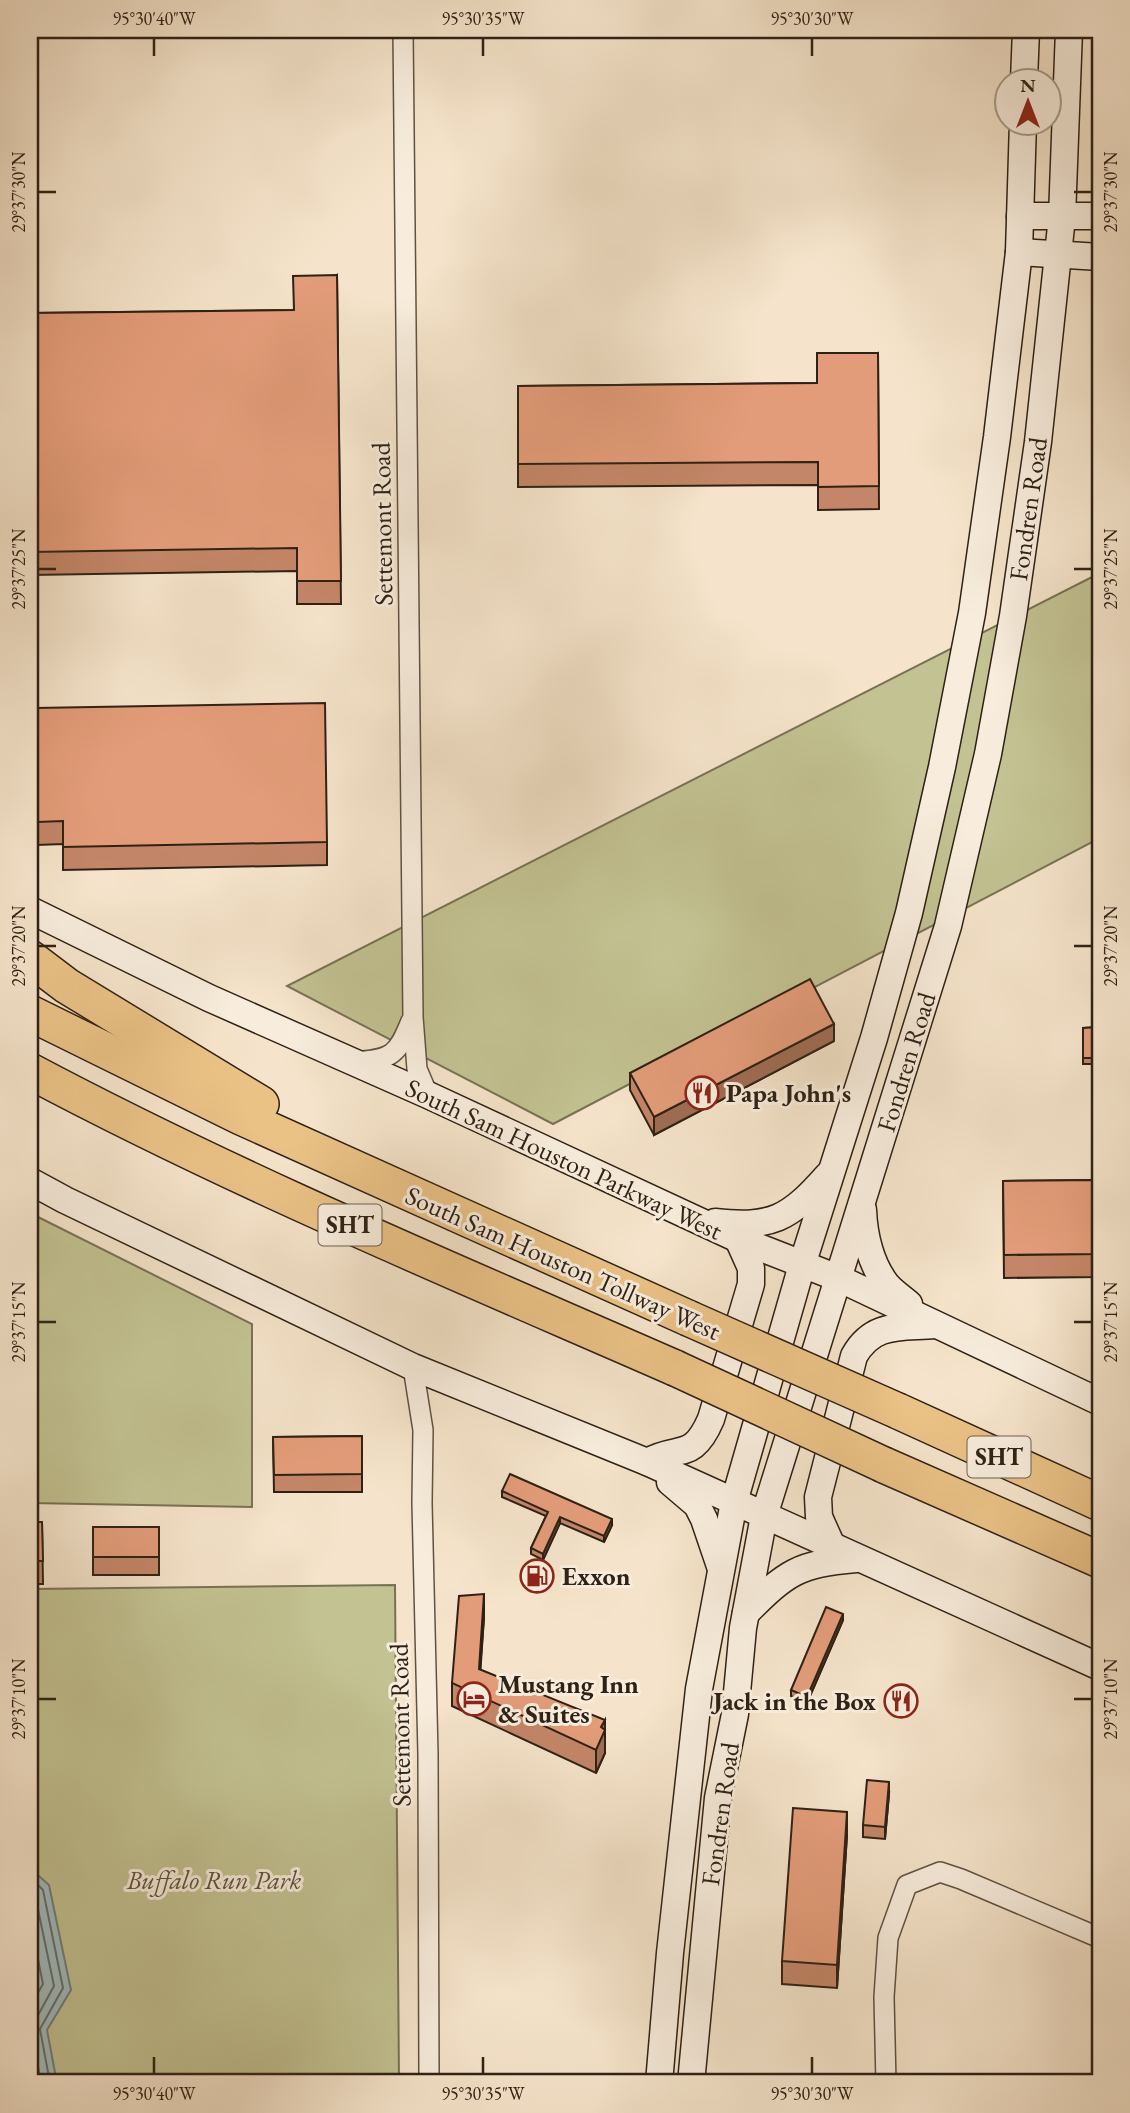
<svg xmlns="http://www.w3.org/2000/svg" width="1130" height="2113" viewBox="0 0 1130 2113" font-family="'EB Garamond',serif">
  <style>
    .green { fill: #c3c292; stroke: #787254; stroke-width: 2 }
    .water { fill: #9fbcc0; stroke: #727e7c; stroke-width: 2 }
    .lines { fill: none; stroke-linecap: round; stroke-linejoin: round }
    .shore { stroke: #666e6a; stroke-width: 2 }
    .street-casing { stroke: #605242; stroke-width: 22 }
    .secondary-casing { stroke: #2e2115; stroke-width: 29 }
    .highway-casing { stroke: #2e2115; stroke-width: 38 }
    .street { stroke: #f8eddd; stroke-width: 19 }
    .secondary { stroke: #f8eddd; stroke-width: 26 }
    .highway { stroke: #eac286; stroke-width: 35 }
    .highway-bridge-casing { stroke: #2e2115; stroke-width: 38; stroke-linecap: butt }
    .highway-bridge { stroke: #eac286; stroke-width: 35 }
    .wall { fill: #c38668; stroke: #2e2115; stroke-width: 2 }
    .shaded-wall { fill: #9f6d55; stroke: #2e2115; stroke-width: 2 }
    .building { fill: #e39c79; stroke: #2e2115; stroke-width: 2 }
    .ticks { fill: none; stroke: #2e2115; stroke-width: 2.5 }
    .labels { text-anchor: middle; stroke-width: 6; stroke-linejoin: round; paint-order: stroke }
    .shield { fill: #f8eddd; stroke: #6b5e51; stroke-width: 2 }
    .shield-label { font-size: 24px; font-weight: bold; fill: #2e2115 }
    .street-label { font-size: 26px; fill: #2e2115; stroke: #f8eddd }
    .poi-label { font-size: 26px; font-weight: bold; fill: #2e2115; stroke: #f8eddd; text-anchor: start }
    .park-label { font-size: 26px; font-style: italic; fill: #5b513a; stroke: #f8eddd }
    .neatline { fill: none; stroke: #2e2115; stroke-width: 2.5 }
    .ticks-label { font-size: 18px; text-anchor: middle; fill: #2e2115 }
  </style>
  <rect width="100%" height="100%" fill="#f5e4cb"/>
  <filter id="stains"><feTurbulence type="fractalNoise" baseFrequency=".00286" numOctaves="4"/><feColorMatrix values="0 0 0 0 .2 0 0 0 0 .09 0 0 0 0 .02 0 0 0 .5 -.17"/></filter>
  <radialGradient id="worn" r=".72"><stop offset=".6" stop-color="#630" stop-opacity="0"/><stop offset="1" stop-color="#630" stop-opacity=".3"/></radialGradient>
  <!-- green -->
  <g class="green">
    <polygon points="1100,573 1100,838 553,1124 287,986"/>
    <polygon points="30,1213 252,1324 252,1507 30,1503"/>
    <polygon points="395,1585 399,2083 30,2083 30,1589"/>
  </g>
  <!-- water -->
  <polygon class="water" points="30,1868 49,1885 71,1990 47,2030 57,2083 30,2083"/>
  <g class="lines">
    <!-- shore -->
    <g class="shore">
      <polyline points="30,1877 43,1890 63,1988 40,2029 50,2083"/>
      <polyline points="30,1889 35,1895 54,1986 31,2028 41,2083"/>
      <polyline points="30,1920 43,1984 30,2007"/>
    </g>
    <defs>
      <g id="street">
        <polyline points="403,30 413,1017 417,1069 428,1095"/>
        <path d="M354 1062C392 1059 397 1056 411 1021"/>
        <polyline points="413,1367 423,1430 422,1503 428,1754 429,2083"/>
        <polyline points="886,2083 884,1997 888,1938 907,1885 940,1872 961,1879 1100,1938"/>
      </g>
      <g id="secondary">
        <polyline points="1024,80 1026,30"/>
        <polyline points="1020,216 1100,216"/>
        <polyline points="1019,252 1100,257"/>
        <polyline points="30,910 209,998 428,1095 738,1239 838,1278 1100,1402"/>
        <polyline points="30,1181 65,1200 413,1367 647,1462 1100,1667"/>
        <path d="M863 1210C864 1236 871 1265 887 1285 893 1292 902 1298 909 1304"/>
        <path d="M715 1222C772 1228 789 1219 827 1176"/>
        <path d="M647 1462C679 1444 692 1463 711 1419L751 1284V1268L738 1239"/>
        <polyline points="670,1482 697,1505 704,1519 720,1566"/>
        <path d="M832 1546 819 1517 818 1497 854 1356C873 1322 900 1328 935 1325"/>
        <path d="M746 1613C787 1572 798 1564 856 1559"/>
        <polyline points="659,2083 670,1953 699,1689 734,1502 802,1265 874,1038 909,913 942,767 972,613 997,437 1019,252 1023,122"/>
        <polyline points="691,2083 718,1798 735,1714 743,1628 764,1516 948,926 988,754 1013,616 1038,442 1062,217 1069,30"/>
      </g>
      <g id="highway">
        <polyline points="30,958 67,986 261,1104"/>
        <polyline points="30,1013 241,1117 688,1318"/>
        <path d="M30 1071C239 1182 458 1273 675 1368"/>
        <polyline points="898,1411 1100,1503"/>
        <polyline points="884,1465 1100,1560"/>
      </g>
    </defs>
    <!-- street casing -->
    <use href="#street" class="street-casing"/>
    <!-- secondary casing -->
    <use href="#secondary" class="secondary-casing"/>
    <!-- highway casing -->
    <use href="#highway" class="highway-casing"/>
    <!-- street -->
    <use href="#street" class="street"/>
    <!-- secondary -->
    <use href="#secondary" class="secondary"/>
    <!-- highway -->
    <use href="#highway" class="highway"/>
    <defs>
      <g id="highway-bridge">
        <polyline points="688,1318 898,1411"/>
        <polyline points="675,1368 884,1465"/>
      </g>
    </defs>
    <!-- highway-bridge casing -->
    <use href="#highway-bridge" class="highway-bridge-casing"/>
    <!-- highway-bridge -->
    <use href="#highway-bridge" class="highway-bridge"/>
  </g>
  <!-- wall -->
  <g class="wall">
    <polygon points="337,275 341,604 297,604 297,571 30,575 30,313 294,310"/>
    <polygon points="878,353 879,509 818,510 818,485 518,487 518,386 817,383"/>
    <polygon points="35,731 327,842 327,865 63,870 63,844 37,845"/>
    <polygon points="1100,1027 1100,1064 1083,1064 1083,1028"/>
    <polygon points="834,1041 654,1135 630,1090 630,1073"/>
    <polygon points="1100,1180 1100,1277 1004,1278 1003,1181"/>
    <polygon points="362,1436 362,1492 274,1492 273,1437"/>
    <polygon points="502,1491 612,1525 604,1542 560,1523 543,1560 531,1554 531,1548 546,1516 502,1497"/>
    <polygon points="30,1522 42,1522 43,1584 30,1584"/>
    <rect x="93" y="1527" width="66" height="48"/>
    <polygon points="484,1617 480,1670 605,1753 596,1773 452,1706 452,1683"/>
    <polygon points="843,1620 807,1703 791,1696 791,1690"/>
    <polygon points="889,1794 885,1839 863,1837 863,1825"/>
    <polygon points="847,1835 837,1988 782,1984 782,1961"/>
  </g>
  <!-- shaded-wall -->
  <g class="shaded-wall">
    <polygon points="834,1024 834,1041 654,1135 654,1117"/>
    <polygon points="560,1517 560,1523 543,1560 543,1554"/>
    <polygon points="612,1519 612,1525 604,1542 604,1536"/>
    <polygon points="484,1594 484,1617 479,1692 479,1669"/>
    <polygon points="843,1614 843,1620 807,1703 807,1697"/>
    <polygon points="605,1720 605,1753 596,1773 596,1750 601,1727"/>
    <polygon points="889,1782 889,1794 885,1839 885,1827"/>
    <polygon points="847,1812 847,1835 837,1988 837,1965"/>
  </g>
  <!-- building -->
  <g class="building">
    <polygon points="337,275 341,581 297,581 297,548 30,552 30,313 294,310 293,276"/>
    <polygon points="817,353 878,353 879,486 818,487 818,462 518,464 518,386 817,383"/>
    <polygon points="325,703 327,842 63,847 63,821 37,822 35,708"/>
    <polygon points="810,979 834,1024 654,1117 630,1073"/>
    <polygon points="1100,1027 1100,1058 1083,1058 1083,1028"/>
    <polygon points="1100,1180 1100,1254 1004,1255 1003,1181"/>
    <polygon points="362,1436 362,1474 274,1475 273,1437"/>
    <polygon points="510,1474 612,1519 604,1536 560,1517 543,1554 531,1548 548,1512 502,1491"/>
    <polygon points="30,1522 42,1522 43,1561 30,1561"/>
    <rect x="93" y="1527" width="66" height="30"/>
    <polygon points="484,1594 479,1669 605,1720 601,1727 605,1730 596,1750 452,1683 459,1596"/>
    <polygon points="826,1607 843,1614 807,1697 791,1690"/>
    <polygon points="867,1780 889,1782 885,1827 863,1825"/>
    <polygon points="793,1808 847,1812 837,1965 782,1961"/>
  </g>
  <!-- ticks -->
  <path class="ticks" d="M154 38V56M483 38V56M812 38V56M38 192H56M1074 192H1092M38 569H56M1074 569H1092M38 946H56M1074 946H1092M38 1322H56M1074 1322H1092M38 1699H56M1074 1699H1092M154 2057V2074M483 2057V2074M812 2057V2074"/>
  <!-- icons -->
  <defs>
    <symbol id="restaurant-ring" viewBox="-11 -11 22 22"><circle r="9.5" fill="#f8eddd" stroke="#8f2418" stroke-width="1.5"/><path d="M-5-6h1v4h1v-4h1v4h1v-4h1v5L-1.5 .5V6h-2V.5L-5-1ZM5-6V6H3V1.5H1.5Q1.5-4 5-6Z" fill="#8f2418"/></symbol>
    <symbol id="fuel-ring" viewBox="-11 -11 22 22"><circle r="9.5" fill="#f8eddd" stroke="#8f2418" stroke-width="1.5"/><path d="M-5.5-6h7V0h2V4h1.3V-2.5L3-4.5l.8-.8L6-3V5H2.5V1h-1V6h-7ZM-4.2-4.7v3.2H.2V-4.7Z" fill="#8f2418"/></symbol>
    <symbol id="hotel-ring" viewBox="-11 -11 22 22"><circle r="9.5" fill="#f8eddd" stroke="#8f2418" stroke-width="1.5"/><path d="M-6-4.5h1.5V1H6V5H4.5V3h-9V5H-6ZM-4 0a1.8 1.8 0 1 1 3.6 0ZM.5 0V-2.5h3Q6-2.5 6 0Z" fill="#8f2418"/></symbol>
  </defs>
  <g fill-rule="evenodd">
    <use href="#restaurant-ring" x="683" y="1074" width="38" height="38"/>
    <use href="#fuel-ring" x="518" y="1557" width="38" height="38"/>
    <use href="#hotel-ring" x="455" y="1680" width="38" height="38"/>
    <use href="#restaurant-ring" x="882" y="1682" width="38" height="38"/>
  </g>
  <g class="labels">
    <!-- shield labels -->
    <g class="shield">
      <rect x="318.5" y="1204.5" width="63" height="41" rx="5"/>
      <rect x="967.5" y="1436.5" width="63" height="41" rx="5"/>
    </g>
    <g class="shield-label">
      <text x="350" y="1233">SHT</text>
      <text x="999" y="1465">SHT</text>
    </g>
    <!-- street labels -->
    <g class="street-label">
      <text transform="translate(1028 509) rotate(-82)" y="9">Fondren Road</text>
      <text transform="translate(382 524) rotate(-91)" y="9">Settemont Road</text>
      <text transform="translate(906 1062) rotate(-73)" y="9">Fondren Road</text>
      <text transform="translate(564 1159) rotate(25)" y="9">South Sam Houston Parkway West</text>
      <text transform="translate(563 1263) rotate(24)" y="9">South Sam Houston Tollway West</text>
      <text transform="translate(400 1725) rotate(-91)" y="9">Settemont Road</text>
      <text transform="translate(720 1814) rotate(-82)" y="9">Fondren Road</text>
    </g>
    <!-- poi labels -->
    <g class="poi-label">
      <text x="726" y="1102">Papa John's</text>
      <text x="562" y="1585">Exxon</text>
      <text x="498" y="1693">Mustang Inn<tspan x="498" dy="30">&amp; Suites</tspan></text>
      <text x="876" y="1710" text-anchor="end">Jack in the Box</text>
    </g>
    <!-- park labels -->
    <g class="park-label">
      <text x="214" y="1889">Buffalo Run Park</text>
    </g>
  </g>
  <!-- margin -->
  <rect width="1130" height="2113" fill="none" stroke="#f5e4cb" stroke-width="77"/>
  <!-- north arrow -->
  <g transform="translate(1028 102)"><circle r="33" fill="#f8eddd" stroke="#a79b8d" stroke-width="2"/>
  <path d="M0-5L12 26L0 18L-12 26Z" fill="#8f2418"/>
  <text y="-10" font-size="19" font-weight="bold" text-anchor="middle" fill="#2e2115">N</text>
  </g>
  <rect x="38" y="38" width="1054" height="2036" class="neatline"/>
  <g class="ticks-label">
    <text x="154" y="25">95°30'40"W</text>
    <text x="483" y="25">95°30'35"W</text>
    <text x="812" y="25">95°30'30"W</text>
    <text transform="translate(19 192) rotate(-90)" y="6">29°37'30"N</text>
    <text transform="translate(1111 192) rotate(-90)" y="6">29°37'30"N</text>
    <text transform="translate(19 569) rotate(-90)" y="6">29°37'25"N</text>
    <text transform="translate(1111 569) rotate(-90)" y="6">29°37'25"N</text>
    <text transform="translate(19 946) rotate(-90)" y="6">29°37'20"N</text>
    <text transform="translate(1111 946) rotate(-90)" y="6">29°37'20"N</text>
    <text transform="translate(19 1322) rotate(-90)" y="6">29°37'15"N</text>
    <text transform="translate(1111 1322) rotate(-90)" y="6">29°37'15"N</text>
    <text transform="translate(19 1699) rotate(-90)" y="6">29°37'10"N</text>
    <text transform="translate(1111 1699) rotate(-90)" y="6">29°37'10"N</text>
    <text x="154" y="2100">95°30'40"W</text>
    <text x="483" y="2100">95°30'35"W</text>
    <text x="812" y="2100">95°30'30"W</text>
  </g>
  <rect width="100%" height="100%" filter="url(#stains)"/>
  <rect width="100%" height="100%" fill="url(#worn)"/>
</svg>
